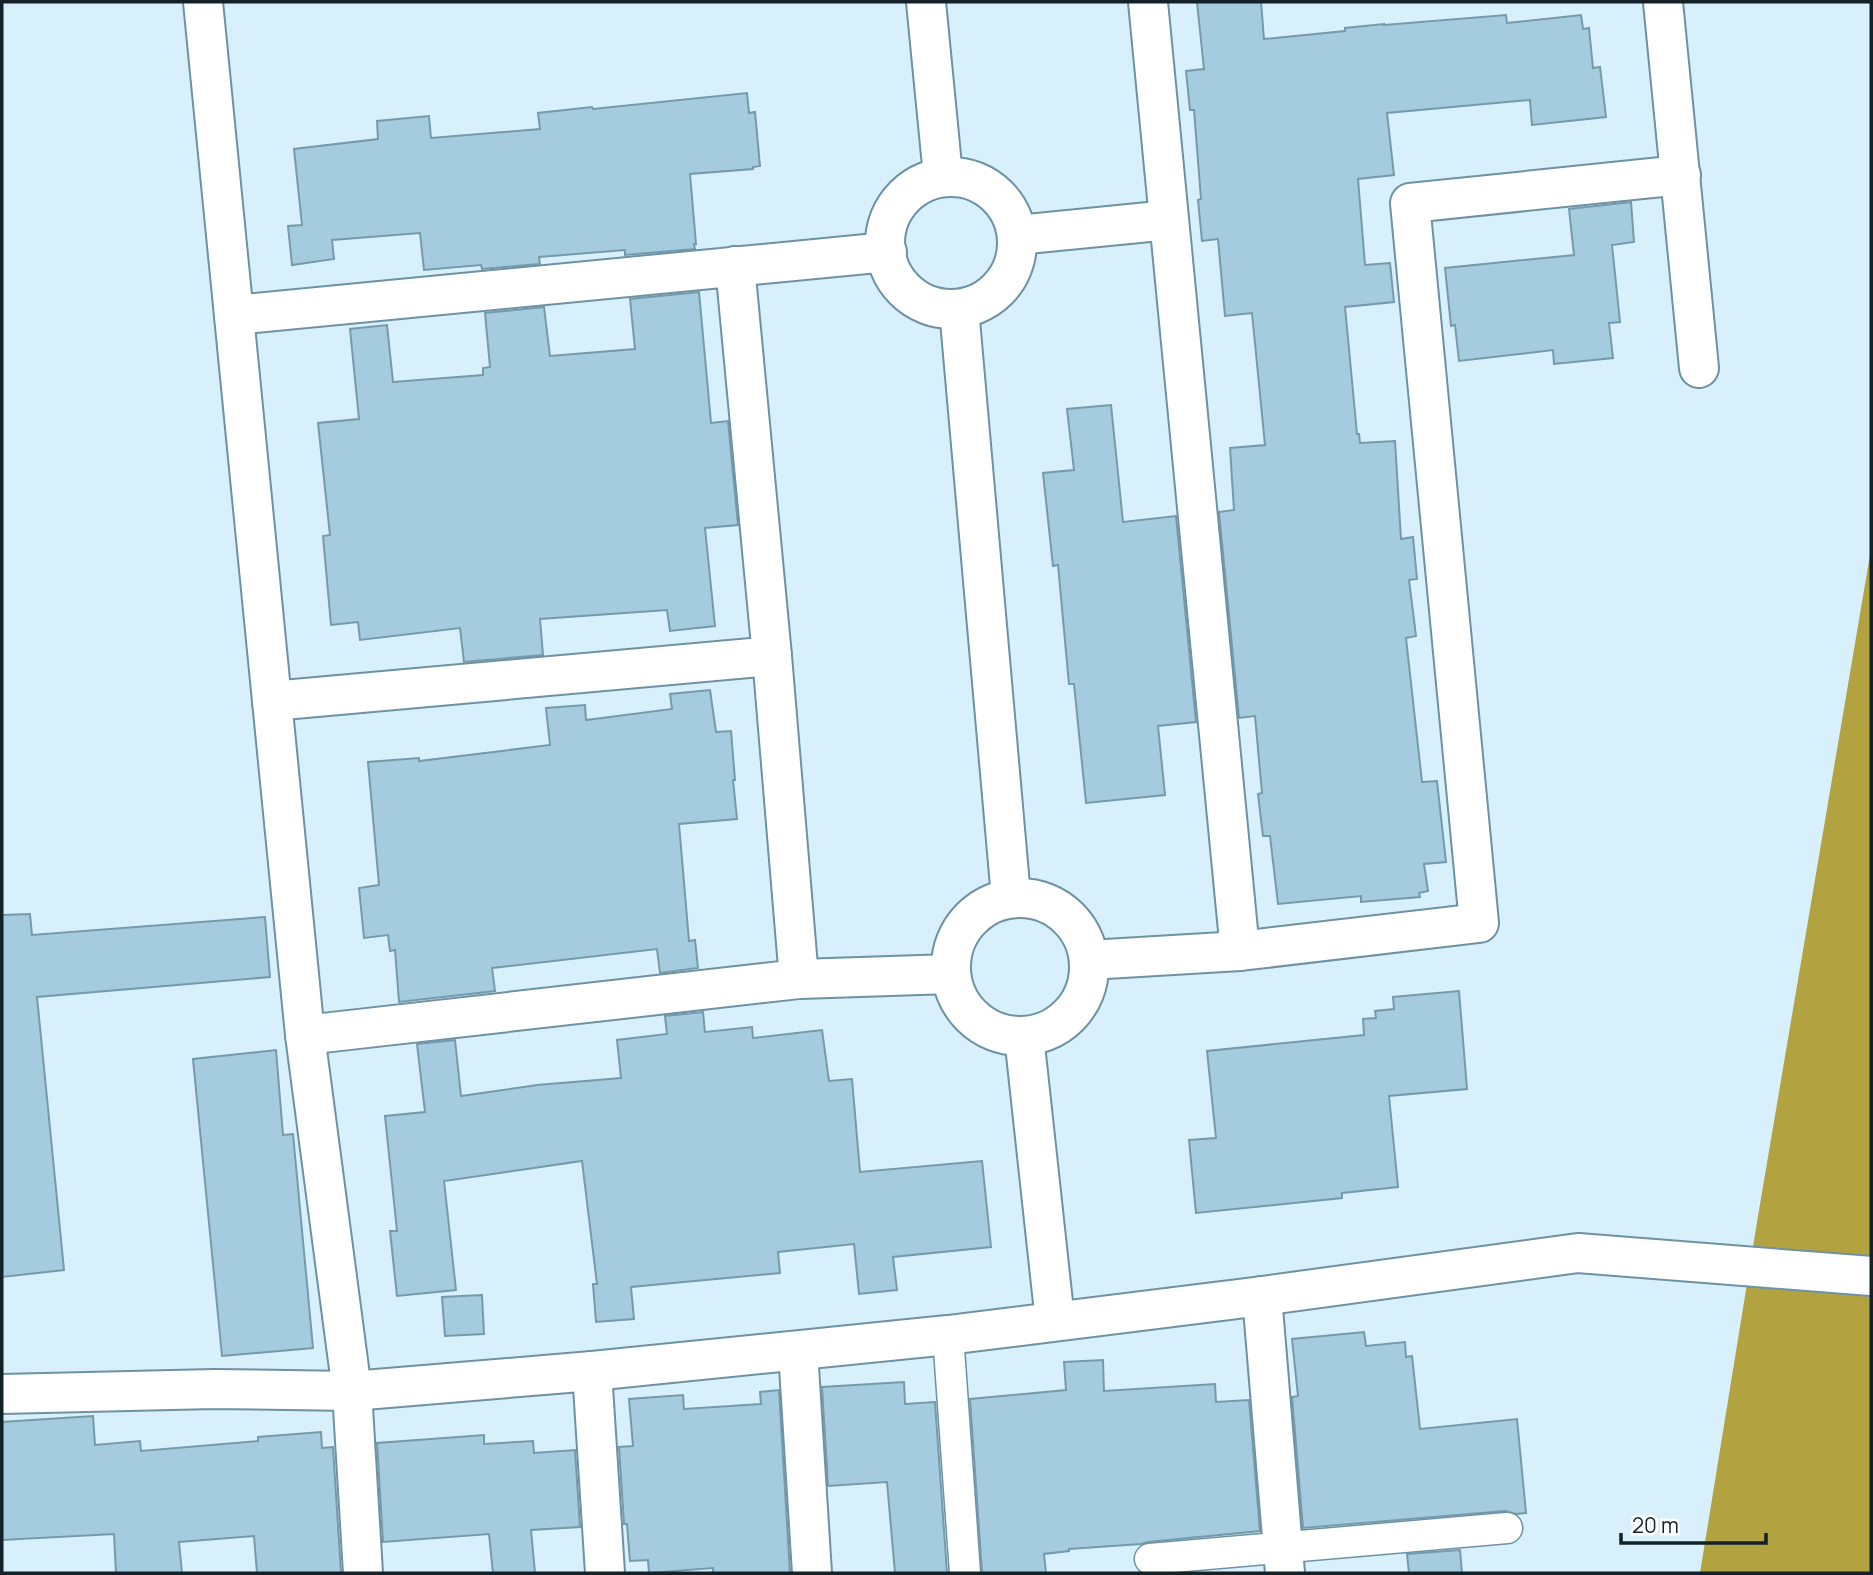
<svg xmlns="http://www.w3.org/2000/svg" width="1873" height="1575" viewBox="0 0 1873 1575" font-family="Manrope,sans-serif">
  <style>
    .water { fill: #b3a340 }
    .building { fill: #a5cbde; stroke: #759aab; stroke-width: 2 }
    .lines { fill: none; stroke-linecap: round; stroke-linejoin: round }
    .service-casing { stroke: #6d92a4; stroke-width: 33 }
    .minor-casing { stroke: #6d92a4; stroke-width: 42 }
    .tertiary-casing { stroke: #6d92a4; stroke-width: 42 }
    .service { stroke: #fff; stroke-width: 30 }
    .minor { stroke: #fff; stroke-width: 38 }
    .tertiary { stroke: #fff; stroke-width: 38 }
  </style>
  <rect width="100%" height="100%" fill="#d8f0fb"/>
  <!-- water -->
  <polygon class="water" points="1871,549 1871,1573 1700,1573 1758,1216"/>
  <!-- building -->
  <g class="building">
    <polygon points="1197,2 1261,2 1264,39 1345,31 1345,28 1384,24 1384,25 1506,15 1507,23 1581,15 1583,29 1589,28 1593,68 1600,67 1606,117 1532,125 1530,100 1387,113 1394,175 1358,179 1365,265 1390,263 1394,302 1345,307 1357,434 1359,434 1360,443 1395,441 1401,539 1413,537 1417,579 1409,580 1416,636 1406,638 1422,782 1437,781 1446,862 1424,864 1428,891 1419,893 1420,897 1361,902 1361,896 1278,904 1270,836 1263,836 1258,794 1262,793 1255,716 1239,718 1219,512 1234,510 1230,448 1265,445 1252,313 1225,316 1218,239 1202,241 1198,200 1201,199 1194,110 1190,110 1186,71 1204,69"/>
    <polygon points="747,93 749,113 755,112 760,166 753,167 753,169 690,174 696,244 694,244 695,249 625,255 625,250 539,257 540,264 482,269 481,265 424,270 420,233 332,240 334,259 292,265 288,226 302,225 294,149 378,139 377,121 429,116 431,138 540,129 538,113 592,107 593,109"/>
    <polygon points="1631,202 1634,242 1612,245 1620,322 1609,323 1613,358 1554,364 1553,350 1459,361 1455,325 1451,326 1445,268 1574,255 1569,209"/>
    <polygon points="699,292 711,423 728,421 738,525 705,528 715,626 670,631 667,610 540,619 543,655 464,662 460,628 360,640 358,622 331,625 323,536 330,535 318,423 359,419 350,329 387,325 393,382 483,375 483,368 490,367 485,313 544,307 550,356 635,349 630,299"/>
    <polygon points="1111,405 1123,522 1176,516 1196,722 1158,726 1165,795 1086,803 1074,684 1069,684 1058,565 1053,566 1043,473 1074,470 1067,409"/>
    <polygon points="710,690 716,732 731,731 735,780 733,780 737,819 679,824 689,941 695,940 698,968 660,973 657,949 492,968 495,991 399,1002 395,950 390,951 388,935 364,938 359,888 379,885 368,762 419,758 419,761 550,745 546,708 585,705 586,720 672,709 670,694"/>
    <polygon points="30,914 32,935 265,917 270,977 37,997 64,1270 2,1277 2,915"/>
    <polygon points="1459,991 1467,1089 1389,1096 1398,1187 1342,1193 1342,1198 1196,1213 1189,1140 1216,1138 1207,1051 1364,1035 1363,1019 1376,1018 1375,1011 1394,1009 1393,997"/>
    <polygon points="703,1012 705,1032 752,1027 753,1038 822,1030 829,1081 852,1079 860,1172 982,1161 991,1247 893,1257 897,1290 859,1294 854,1244 778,1252 780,1273 631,1287 634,1319 596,1322 593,1284 597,1284 582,1161 444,1181 456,1290 397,1296 390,1231 397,1231 385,1116 425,1112 417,1044 455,1040 461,1096 537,1085 621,1078 617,1040 667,1034 665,1016"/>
    <polygon points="276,1050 283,1135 293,1134 313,1348 222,1356 193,1059"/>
    <polygon points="482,1295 484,1334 445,1336 442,1297"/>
    <polygon points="1364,1332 1366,1346 1405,1342 1406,1357 1412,1356 1420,1429 1517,1419 1526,1513 1516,1514 1505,1511 1303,1528 1292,1397 1298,1396 1292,1339"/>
    <polygon points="1103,1360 1104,1391 1215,1384 1216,1402 1249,1400 1260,1531 1148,1542 1141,1544 1069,1549 1069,1551 1044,1554 1046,1573 982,1573 970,1399 1066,1390 1064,1362"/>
    <polygon points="904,1382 905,1404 935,1402 947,1573 895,1573 887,1482 828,1486 822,1387"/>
    <polygon points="779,1390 790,1573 713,1573 713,1568 649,1573 648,1560 630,1561 627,1524 624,1524 619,1447 633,1446 629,1399 683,1395 684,1409 761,1404 760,1392"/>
    <polygon points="93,1416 95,1445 140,1441 141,1451 258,1441 258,1437 321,1432 322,1448 333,1447 341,1573 257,1573 254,1536 179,1542 182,1573 116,1573 114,1534 2,1540 2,1422"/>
    <polygon points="484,1435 484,1444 533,1441 534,1453 575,1450 580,1527 531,1530 535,1573 493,1573 489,1534 383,1542 377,1443"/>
    <polygon points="1460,1550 1462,1573 1409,1573 1407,1554"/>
  </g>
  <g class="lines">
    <defs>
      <g id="service">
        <polyline points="948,1335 965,1573"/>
        <polyline points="1150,1559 1507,1528"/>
      </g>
      <g id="minor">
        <polyline points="203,2 305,1035 352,1391 363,1573"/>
        <polyline points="926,2 943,176"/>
        <polyline points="1148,2 1240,951"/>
        <polyline points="1663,2 1699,368"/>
        <circle cx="951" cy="243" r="66"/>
        <polyline points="1017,235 1169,220"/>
        <polyline points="735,266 772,656 799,979"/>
        <polyline points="959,309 1011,897"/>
        <polyline points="234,315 887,252"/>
        <polyline points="272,701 772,656"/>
        <circle cx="1020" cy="967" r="69"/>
        <polyline points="1089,960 1240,951 1479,923 1410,203 1681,175"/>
        <polyline points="305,1035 799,979 951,974"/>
        <polyline points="1024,1036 1055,1321"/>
        <polyline points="1262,1296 1285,1573"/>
        <polyline points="798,1351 812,1573"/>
        <polyline points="592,1371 605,1573"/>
      </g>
      <polyline id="tertiary" points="2,1394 214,1389 352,1391 592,1371 948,1335 1262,1296 1578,1253 1871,1276"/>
    </defs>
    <!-- service casing -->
    <use href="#service" class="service-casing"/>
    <!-- minor casing -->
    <use href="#minor" class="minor-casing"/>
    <!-- tertiary casing -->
    <use href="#tertiary" class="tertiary-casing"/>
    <!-- service -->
    <use href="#service" class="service"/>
    <!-- minor -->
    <use href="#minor" class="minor"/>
    <!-- tertiary -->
    <use href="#tertiary" class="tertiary"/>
  </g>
  <!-- border -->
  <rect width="1873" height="1575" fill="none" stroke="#132229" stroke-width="7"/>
  <!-- scale -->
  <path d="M1621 1533v10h145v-10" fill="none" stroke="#132229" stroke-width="3.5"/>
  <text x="1632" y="1533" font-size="21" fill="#132229" stroke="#ffffff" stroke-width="5" paint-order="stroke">20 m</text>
</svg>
